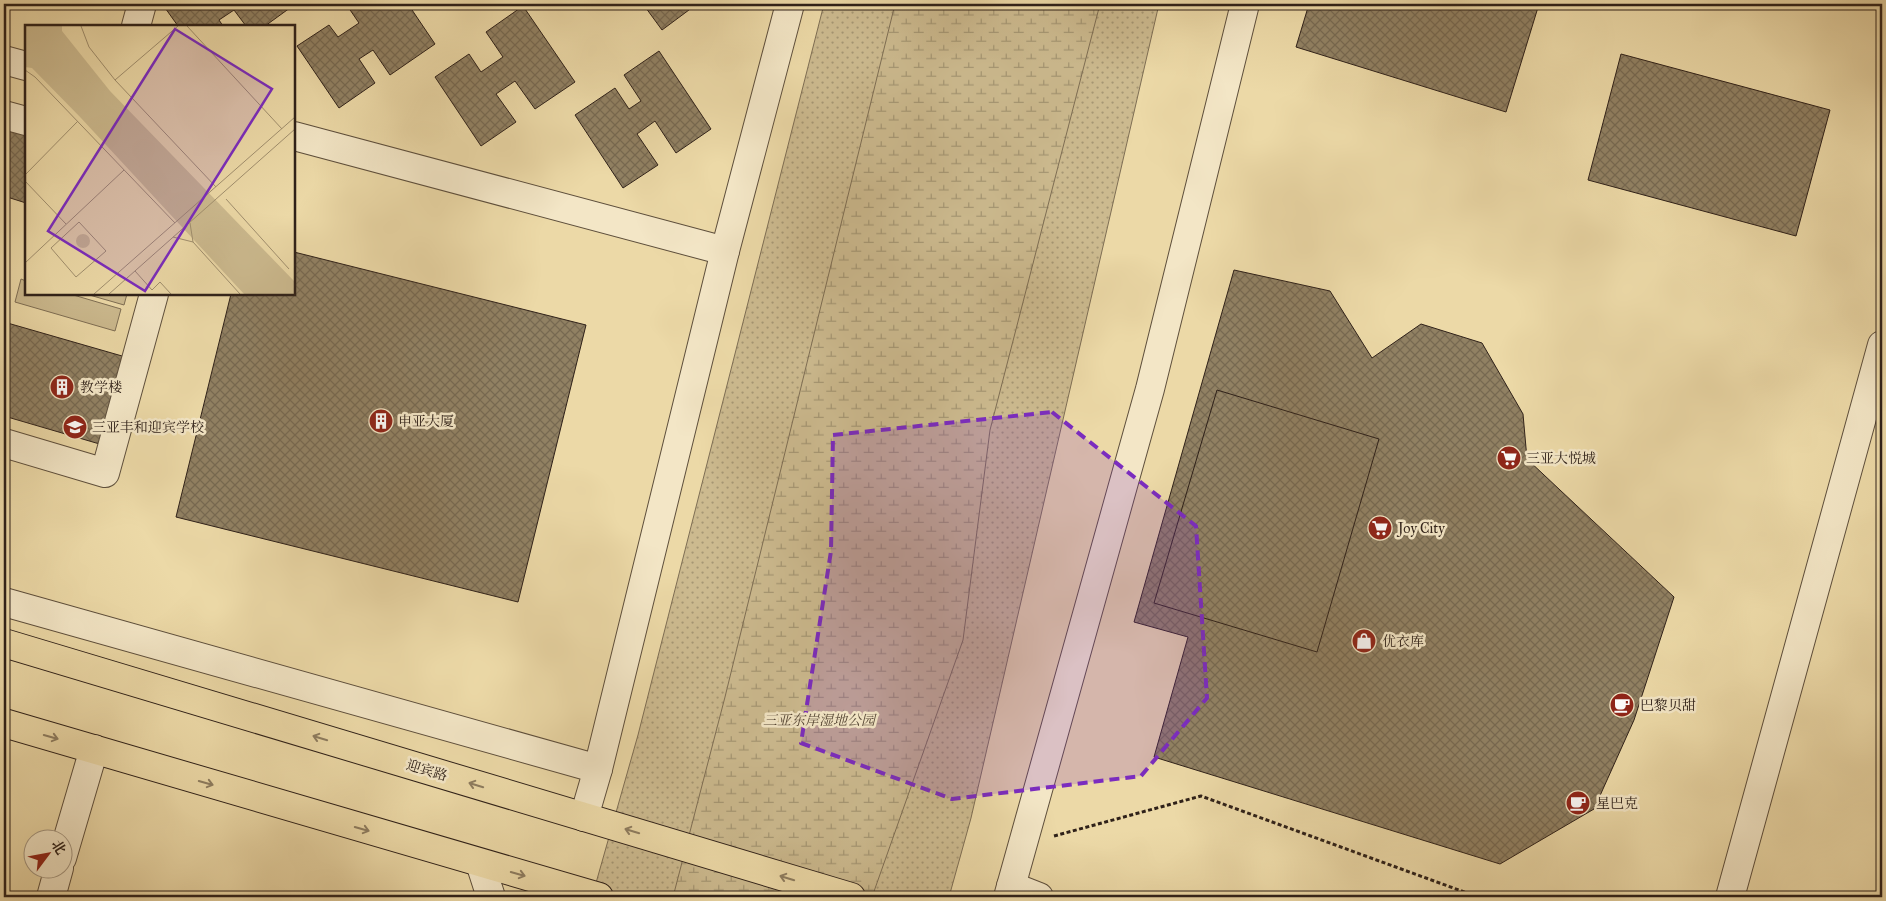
<svg xmlns="http://www.w3.org/2000/svg" width="1886" height="901" viewBox="0 0 1886 901" font-family="'IM FELL Great Primer','Noto Serif SC',serif">
  <style>
    .grass { fill: url(#grass-dots); stroke: #7e6e54 }
    .wetland { fill: url(#wetland-marsh); stroke: #7e6e54 }
    .garden { fill: #ccba8f; stroke: #7e6e54 }
    .building { fill: url(#building-cross-hatch); stroke: #2f2119 }
    .lines { fill: none; stroke-linecap: round; stroke-linejoin: round }
    .minor-casing { stroke: #5e4f3c; stroke-width: 30 }
    .highway-casing { stroke: #2f2119; stroke-width: 30 }
    .path { stroke: #2f2119; stroke-width: 3; stroke-dasharray: 4 2.5; stroke-linecap: butt }
    .minor { stroke: #f3e6c6; stroke-width: 28 }
    .highway { stroke: #ecd9a7; stroke-width: 28 }
    .oneway { stroke: #8e7d60 }
    .marked { fill: #7b2cbf; fill-opacity: 0.2; stroke: #7b2cbf; stroke-width: 4; stroke-dasharray: 10 6; stroke-linejoin: round }
    .labels { text-anchor: middle; stroke-width: 5; stroke-linejoin: round; paint-order: stroke }
    .poi-label { font-size: 14px; fill: #2f2119; stroke: #f3e6c6; text-anchor: start }
    .park-label { font-size: 14px; font-style: italic; fill: #564736; stroke: #f3e6c6 }
    .street-label { font-size: 14px; fill: #2f2119; stroke: #f3e6c6 }
    .inset-road { fill: none; stroke: #a08f6e; stroke-width: 1 }
    .view { fill: #7b2cbf; fill-opacity: 0.15; stroke: #7b2cbf; stroke-width: 2.5 }
    .inset-edge { fill: none; stroke: #2f2119; stroke-width: 2.5 }
  </style>
  <defs>
    <pattern id="grass-dots" width="8" height="8" patternUnits="userSpaceOnUse" patternTransform="scale(1.25)"><rect width="8" height="8" fill="#ccba8f"/><path d="M2 2h.1M6 6h.1" fill="none" stroke="#a69774" stroke-width="1.8" stroke-linecap="round"/></pattern>
    <pattern id="wetland-marsh" width="20" height="14" patternUnits="userSpaceOnUse" patternTransform="scale(1.25)"><rect width="20" height="14" fill="#ccba8f"/><path d="M1 5h8M5 5V1M11 12h8M15 12V8" fill="none" stroke="#a69774"/></pattern>
    <pattern id="building-cross-hatch" width="8" height="8" patternUnits="userSpaceOnUse" patternTransform="scale(1.25)"><rect width="8" height="8" fill="#918163"/><path d="M0 0l8 8M0 8l8-8" fill="none" stroke="#776951"/></pattern>
  </defs>
  <rect width="100%" height="100%" fill="#ecd9a7"/>
  <filter id="stains"><feTurbulence type="fractalNoise" baseFrequency=".004" numOctaves="4"/><feColorMatrix values="0 0 0 0 .2 0 0 0 0 .09 0 0 0 0 .02 0 0 0 .5 -.17"/></filter>
  <radialGradient id="worn" r=".72"><stop offset=".6" stop-color="#630" stop-opacity="0"/><stop offset="1" stop-color="#630" stop-opacity=".3"/></radialGradient>
  <!-- grass -->
  <polygon class="grass" points="824,4 1159,4 971,818 949,897 592,897 638,735"/>
  <!-- wetland -->
  <polygon class="wetland" points="895,4 1100,4 990,430 963,640 872,897 673,897 725,697"/>
  <!-- garden -->
  <g class="garden">
    <polygon points="21,279 26,281 26,294 70,294 121,309 115,331 15,302"/>
    <polygon points="86,294 127,294 124,305"/>
  </g>
  <!-- building -->
  <g class="building">
    <polygon points="165,4 293,4 294,5 265,26 246,26 234,10 219,20 223,26 178,26 163,5"/>
    <polygon points="346,4 408,4 435,44 390,75 373,50 359,59 375,83 339,108 297,46 329,25 338,37 359,23"/>
    <polygon points="643,4 697,4 662,30"/>
    <polygon points="1309,4 1539,4 1506,112 1296,47"/>
    <polygon points="523,6 575,82 535,109 515,81 496,94 516,122 481,146 435,77 469,54 481,72 503,57 486,32"/>
    <polygon points="659,51 711,129 676,153 655,121 637,134 658,165 623,188 575,115 615,88 629,109 641,101 624,75"/>
    <polygon points="1621,54 1830,110 1796,236 1588,180"/>
    <polygon points="4,122 26,128 26,203 4,196"/>
    <polygon points="294,252 586,325 518,602 176,517 231,294 294,294"/>
    <polygon points="1234,270 1330,291 1372,358 1421,324 1482,343 1523,414 1527,459 1674,597 1634,720 1594,809 1500,864 1154,757 1188,637 1134,622"/>
    <polygon points="4,322 129,358 103,445 4,416"/>
    <polygon points="1217,390 1379,439 1317,652 1154,603"/>
  </g>
  <g class="lines">
    <defs>
      <g id="minor">
        <polyline points="136,26 142,4"/>
        <polyline points="4,60 26,66"/>
        <polyline points="4,115 26,121"/>
        <polyline points="294,136 725,251"/>
        <polyline points="4,443 105,473 154,294"/>
        <polyline points="4,602 598,769"/>
        <polyline points="584,817 598,769 725,251 790,4"/>
        <polyline points="62,858 94,749"/>
        <polyline points="480,863 491,897"/>
        <polyline points="1011,886 1039,897"/>
        <polyline points="51,897 59,868"/>
        <polyline points="1008,897 1150,389 1245,4"/>
        <polyline points="1730,897 1882,345"/>
      </g>
      <g id="highway">
        <polyline points="4,643 851,897"/>
        <polyline points="4,723 599,897"/>
      </g>
    </defs>
    <!-- minor casing -->
    <use href="#minor" class="minor-casing"/>
    <!-- highway casing -->
    <use href="#highway" class="highway-casing"/>
    <!-- path -->
    <polyline class="path" points="1054,836 1201,796 1478,897"/>
    <!-- minor -->
    <use href="#minor" class="minor"/>
    <!-- highway -->
    <use href="#highway" class="highway"/>
  </g>
  <!-- one-way arrows -->
  <defs><path id="oneway-shaft" d="M-6 0H5M1.5-3L5.5 0L1.5 3" fill="none" stroke-width="1.6" stroke-linecap="round" stroke-linejoin="round" transform="scale(1.25)"/></defs>
  <g class="oneway">
    <use href="#oneway-shaft" transform="translate(51 737) rotate(16)"/>
    <use href="#oneway-shaft" transform="translate(320 738) rotate(-163)"/>
    <use href="#oneway-shaft" transform="translate(206 783) rotate(16)"/>
    <use href="#oneway-shaft" transform="translate(476 785) rotate(-163)"/>
    <use href="#oneway-shaft" transform="translate(362 829) rotate(16)"/>
    <use href="#oneway-shaft" transform="translate(632 831) rotate(-163)"/>
    <use href="#oneway-shaft" transform="translate(518 874) rotate(16)"/>
    <use href="#oneway-shaft" transform="translate(787 878) rotate(-163)"/>
  </g>
  <!-- marked area -->
  <path class="marked" d="M1052 412 1196 526 1207 698 1141 776 952 799 801 743 831 551 833 435Z"/>
  <!-- icons -->
  <defs>
    <symbol id="building-disc" viewBox="-11 -11 22 22"><circle r="9.5" fill="#8f2418" stroke="#f3e6c6"/><path d="M-4-6H4V6H1V3H-1V6H-4ZM-2.5-4.3h1.7v1.8h-1.7ZM.8-4.3h1.7v1.8H.8ZM-2.5-1h1.7V.8h-1.7ZM.8-1h1.7V.8H.8Z" fill="#fff"/></symbol>
    <symbol id="school-disc" viewBox="-11 -11 22 22"><circle r="9.5" fill="#8f2418" stroke="#f3e6c6"/><path d="M0-5L7-2L0 1L-7-2ZM-4 1L0 2.5L4 1V4Q0 6-4 4Z" fill="#fff"/></symbol>
    <symbol id="supermarket-disc" viewBox="-11 -11 22 22"><circle r="9.5" fill="#8f2418" stroke="#f3e6c6"/><path d="M-6-5.5h2.5l.6 2H6L4.5 2H-2.5L-4.4-4H-6ZM-1.5 3.2a1.3 1.3 0 1 0 .1 0ZM3 3.2a1.3 1.3 0 1 0 .1 0Z" fill="#fff"/></symbol>
    <symbol id="shop-disc" viewBox="-11 -11 22 22"><circle r="9.5" fill="#8f2418" stroke="#f3e6c6"/><path d="M-5-2.5h2.3a2.7 3.5 0 0 1 5.4 0H5L5.5 6h-11ZM-1.5-2.5h3a1.5 2.3 0 0 0-3 0Z" fill="#fff"/></symbol>
    <symbol id="cafe-disc" viewBox="-11 -11 22 22"><circle r="9.5" fill="#8f2418" stroke="#f3e6c6"/><path d="M-5.5-4.5H6V0H3Q3 3.5 0 3.5H-2.5Q-5.5 3.5-5.5 0ZM3-3.2v2h1.7v-2ZM-6 4.5H4V6H-6Z" fill="#fff"/></symbol>
  </defs>
  <g fill-rule="evenodd">
    <use href="#building-disc" x="48" y="373" width="28" height="28"/>
    <use href="#building-disc" x="367" y="407" width="28" height="28"/>
    <use href="#school-disc" x="61" y="413" width="28" height="28"/>
    <use href="#supermarket-disc" x="1495" y="444" width="28" height="28"/>
    <use href="#supermarket-disc" x="1366" y="514" width="28" height="28"/>
    <use href="#shop-disc" x="1350" y="627" width="28" height="28"/>
    <use href="#cafe-disc" x="1608" y="691" width="28" height="28"/>
    <use href="#cafe-disc" x="1564" y="789" width="28" height="28"/>
  </g>
  <g class="labels">
    <!-- poi labels -->
    <g class="poi-label">
      <text x="80" y="392">教学楼</text>
      <text x="398" y="426">申亚大厦</text>
      <text x="92" y="432">三亚丰和迎宾学校</text>
      <text x="1526" y="463">三亚大悦城</text>
      <text x="1398" y="533">Joy City</text>
      <text x="1382" y="646">优衣库</text>
      <text x="1640" y="710">巴黎贝甜</text>
      <text x="1596" y="808">星巴克</text>
    </g>
    <!-- park labels -->
    <g class="park-label">
      <text x="819" y="725">三亚东岸湿地公园</text>
    </g>
    <!-- street labels -->
    <g class="street-label">
      <text transform="translate(427 770) rotate(17)" y="5">迎宾路</text>
    </g>
  </g>
  <!-- overview -->
  <g transform="translate(25 25)">
    <rect width="270" height="270" fill="#ecd9a7"/>
    <path d="M0 1H37V6L85 66 270 257V269H219L56 93 7 43 0 42Z" fill="#ccba8f"/>
    <path d="M0 1H14L63 55 157 146 192 190 207 202 239 247 270 269H231L224 263 191 221 62 88 0 15Z" fill="#ccba8f"/>
    <path d="M51 216a7 7 0 1 1 14 0a7 7 0 1 1-14 0Z" fill="#ccba8f"/>
    <path class="inset-road" d="M56 1 64 22 90 55 191 162M162 1 257 104M0 45 10 52 150 198M90 55 153 1M0 150 53 96M0 156 41 199M201 174 264 244M54 197 81 226 51 252 26 223ZM148 212 168 217 165 198M168 217 215 269M0 238 99 145M110 246 127 265 135 257 146 269M69 269 270 92M84 269 270 104"/>
    <path class="view" d="M150 4 247 64 120 266 23 206Z"/>
    <rect width="270" height="270" class="inset-edge"/>
  </g>
  <!-- margin -->
  <rect width="1886" height="901" fill="none" stroke="#ecd9a7" stroke-width="20"/>
  <rect x="5" y="5" width="1876" height="891" fill="none" stroke="#2f2119" stroke-width="2.5"/>
  <rect x="10" y="10" width="1866" height="881" fill="none" stroke="#2f2119"/>
  <!-- north arrow -->
  <g transform="translate(48 854) rotate(58)"><circle r="24" fill="#f3e6c6" stroke="#a59781"/>
  <path d="M0-4L9 19L0 12L-9 19Z" fill="#8f2418"/>
  <text y="-8" font-size="14" font-weight="bold" text-anchor="middle" fill="#2f2119">北</text>
  </g>
  <rect width="100%" height="100%" filter="url(#stains)"/>
  <rect width="100%" height="100%" fill="url(#worn)"/>
</svg>
